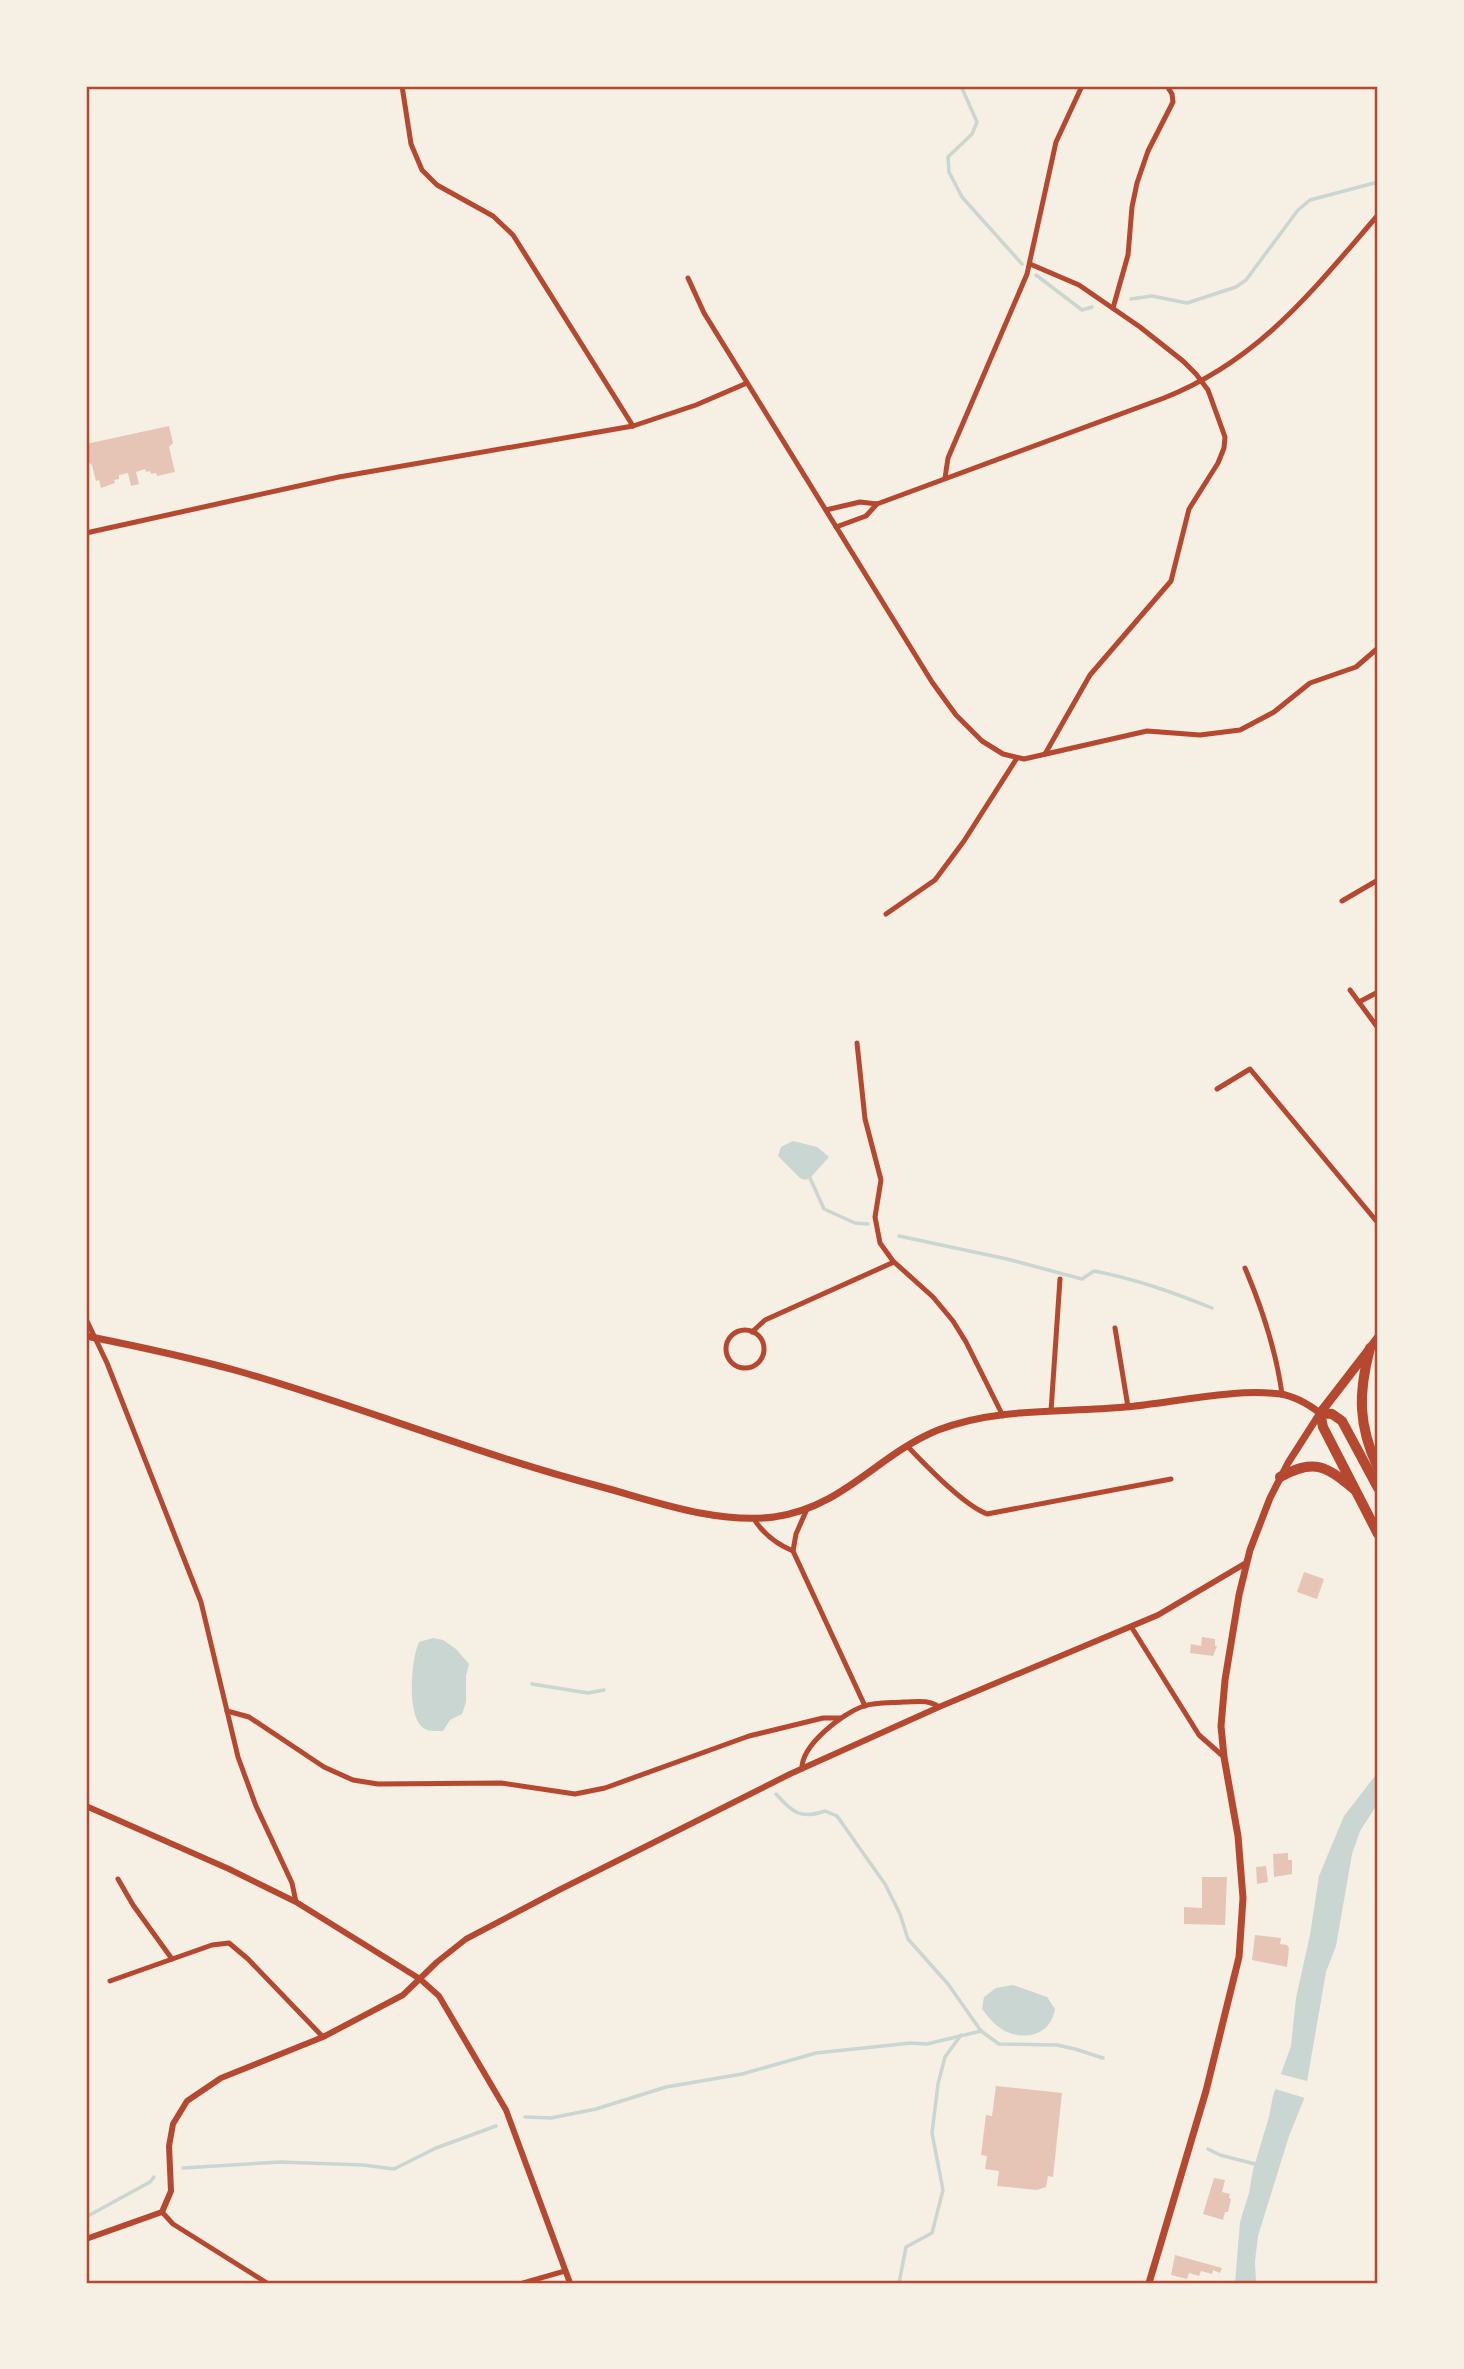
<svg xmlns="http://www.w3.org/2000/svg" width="1464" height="2369" viewBox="0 0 1464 2369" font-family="'Varela Round',sans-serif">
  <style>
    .water { fill: #c9d6d2 }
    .pier { fill: #f6efe4 }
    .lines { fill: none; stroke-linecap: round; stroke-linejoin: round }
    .stream { stroke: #c9d6d2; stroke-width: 3.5 }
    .building { fill: #e6c5b7 }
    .minor { stroke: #b5482f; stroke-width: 5 }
    .tertiary { stroke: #b5482f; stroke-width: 6 }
    .secondary { stroke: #b5482f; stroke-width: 7 }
    .trunk { stroke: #b5482f; stroke-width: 9 }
    .motorway { stroke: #b5482f; stroke-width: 10 }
    .neatline { fill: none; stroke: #b5482f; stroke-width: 2.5 }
  </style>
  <rect width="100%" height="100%" fill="#f6efe4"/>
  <!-- water -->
  <g class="water">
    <polygon points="793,1141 817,1147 829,1157 810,1178 805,1180 800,1178 778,1156 781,1147"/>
    <path d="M433 1638 443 1640 456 1649 469 1664 466 1676V1702L462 1714 450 1720 443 1731C436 1731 428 1732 422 1727 407 1714 411 1658 419 1642Z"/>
    <polygon points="1378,1772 1378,1803 1360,1831 1352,1854 1336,1946 1326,1972 1304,2099 1289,2136 1258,2236 1255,2261 1256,2283 1235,2283 1240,2222 1249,2193 1253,2170 1269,2117 1273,2096 1291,2046 1296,1998 1310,1935 1319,1876 1344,1816"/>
    <path d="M1013 1985 1047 1997 1055 2009C1051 2033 1029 2041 1007 2032 996 2027 989 2018 982 2009L984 1997 996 1988Z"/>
  </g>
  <!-- pier -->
  <polygon class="pier" points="1276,2073 1311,2082 1308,2099 1272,2088"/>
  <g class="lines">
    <!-- stream -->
    <g class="stream">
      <polyline points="961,86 977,122 972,134 948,157 949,172 962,197 1022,264"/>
      <polyline points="1036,275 1082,310 1092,307"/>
      <polyline points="1131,299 1152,296 1187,303 1236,287 1246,280 1298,210 1310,200 1378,182"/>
      <polyline points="810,1178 824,1209 855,1223 868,1224"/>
      <path d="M899 1236 1007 1259 1082 1279 1094 1271C1136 1279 1172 1292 1212 1308"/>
      <polyline points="532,1684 588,1693 604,1690"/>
      <path d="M776 1794C792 1812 801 1820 825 1811L837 1816 885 1884 900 1914 908 1939 948 1984 981 2031"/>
      <polyline points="525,2117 551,2118 596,2109 666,2087 742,2074 816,2053 911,2043 927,2044 981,2031 999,2044 1057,2045 1075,2049 1103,2058"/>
      <polyline points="1208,2149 1220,2155 1259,2165"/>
      <polyline points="183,2168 280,2162 363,2165 394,2169 436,2148 496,2126"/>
      <polyline points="86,2217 150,2182 154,2177"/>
      <polyline points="899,2283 906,2247 932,2233 943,2190 932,2133 938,2084 945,2057 961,2035"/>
    </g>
  </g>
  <!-- building -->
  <g class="building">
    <polygon points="169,426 173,443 169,447 175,472 157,476 156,473 151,474 150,471 146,472 145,469 136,472 139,484 131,486 128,473 119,475 119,479 114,480 115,483 101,488 99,480 96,481 92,465 88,462 86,444"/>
    <polygon points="1304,1572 1324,1579 1317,1599 1297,1592"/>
    <polygon points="1202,1637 1215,1639 1215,1646 1217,1646 1213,1656 1190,1653 1191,1644 1201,1646"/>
    <polygon points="1288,1853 1288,1860 1292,1860 1292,1874 1274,1877 1273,1854"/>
    <polygon points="1266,1866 1268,1882 1257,1884 1256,1867"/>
    <polygon points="1202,1877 1227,1877 1225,1925 1184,1924 1184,1907 1202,1908"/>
    <polygon points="1255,1935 1281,1938 1280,1944 1287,1945 1289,1948 1287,1967 1252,1960"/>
    <polygon points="996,2086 1062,2093 1053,2177 1048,2176 1046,2187 1037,2190 997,2186 999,2171 985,2169 987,2156 981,2155 986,2115 992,2116"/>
    <polygon points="1214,2178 1225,2180 1222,2192 1230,2194 1229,2198 1231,2199 1228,2212 1225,2212 1223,2220 1203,2214"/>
    <polygon points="1175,2255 1222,2268 1220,2273 1213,2270 1212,2274 1201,2271 1199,2276 1189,2273 1187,2279 1171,2275"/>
  </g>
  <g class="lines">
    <!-- minor -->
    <g class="minor">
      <polyline points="402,86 411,144 422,170 437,185 493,216 513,235 633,426"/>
      <polyline points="1030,264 1079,285 1140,327 1183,361 1196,374 1208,390 1225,437 1224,448 1218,463 1189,509 1171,581 1090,675 1045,754"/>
      <polyline points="688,278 704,313 932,682 956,715 982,741 1003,754 1024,759 1147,731 1200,735 1240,730 1274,712 1310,683 1356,667 1378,648"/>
      <polyline points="1113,308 1128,255 1132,207 1137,183 1148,151 1173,102 1172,94 1167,86"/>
      <polyline points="945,478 948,458 1027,274 1056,142 1082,86"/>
      <path d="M826 510 860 502 877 504 1164 398C1260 360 1313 290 1378 215"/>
      <polyline points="836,527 866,516 877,504"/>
      <polyline points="86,533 339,477 633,426 696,405 747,383"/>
      <polyline points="1342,901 1378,880"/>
      <polyline points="886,914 935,880 964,841 1017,758"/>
      <polyline points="1350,990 1378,1028"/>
      <polyline points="1359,1002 1378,992"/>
      <polyline points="857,1043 865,1119 881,1180 875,1217 880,1243 893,1261 933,1297 953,1321 966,1342 1003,1416"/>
      <polyline points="1217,1089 1250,1069 1378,1223"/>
      <path d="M1245 1268C1262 1308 1276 1350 1282 1394"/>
      <polyline points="86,1319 107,1363 201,1602 238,1757 256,1806 292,1883 296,1902"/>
      <polyline points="1115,1328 1128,1407"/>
      <circle cx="745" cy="1349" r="19"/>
      <polyline points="752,1332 765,1320 894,1262"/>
      <polyline points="1051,1411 1060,1279"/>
      <path d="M907 1446C926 1465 963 1505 987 1514L1171 1479"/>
      <polyline points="807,1509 796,1534 793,1551 865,1706"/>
      <path d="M754 1519C764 1535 776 1544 793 1551"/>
      <polyline points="1132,1628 1199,1735 1224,1757"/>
      <polyline points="227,1711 249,1717 324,1767 353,1780 378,1784 501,1783 575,1794 605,1788 749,1736 823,1718 840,1718"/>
      <path d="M802 1769C801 1745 843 1713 864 1706 876 1702 890 1703 903 1702 916 1702 928 1699 939 1707"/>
      <polyline points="118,1879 133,1905 172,1959"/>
      <polyline points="110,1981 212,1945 229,1943 248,1959 323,2037"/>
      <polyline points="162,2212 173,2224 267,2283"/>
      <polyline points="523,2283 565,2271"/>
    </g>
    <!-- tertiary -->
    <g class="tertiary">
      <polyline points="86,1806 229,1869 296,1902 420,1979 439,1996 506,2110 570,2283"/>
      <polyline points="86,2239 162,2212 171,2191 169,2146 173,2124 187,2101 221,2078 323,2037 403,1995 437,1962 466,1939 559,1890 790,1774 939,1707 1158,1615 1246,1563"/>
    </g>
    <!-- secondary -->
    <path class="secondary" d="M86 1336C136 1346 188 1357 238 1371 360 1406 479 1455 602 1487 657 1502 716 1524 774 1517 844 1507 877 1455 938 1430 997 1407 1063 1413 1125 1407 1171 1403 1235 1388 1280 1394 1295 1396 1308 1404 1320 1413L1288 1463 1270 1498 1250 1550 1239 1595 1225 1680 1221 1726 1224 1757 1238 1836 1240 1861 1243 1898 1239 1957 1206 2091 1149 2283"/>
    <!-- trunk -->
    <polyline class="trunk" points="1320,1413 1378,1338"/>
    <!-- motorway -->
    <g class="motorway">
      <path d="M1370 1348C1358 1394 1358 1425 1378 1468"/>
      <path d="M1280 1477C1315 1458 1326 1466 1355 1490"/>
      <polyline points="1378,1488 1342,1421 1332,1414 1320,1413 1323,1427 1378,1534"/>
    </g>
  </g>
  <!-- border -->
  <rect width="1464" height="2369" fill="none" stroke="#f6efe4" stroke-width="175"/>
  <rect x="88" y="88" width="1288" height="2194" class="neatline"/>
</svg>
